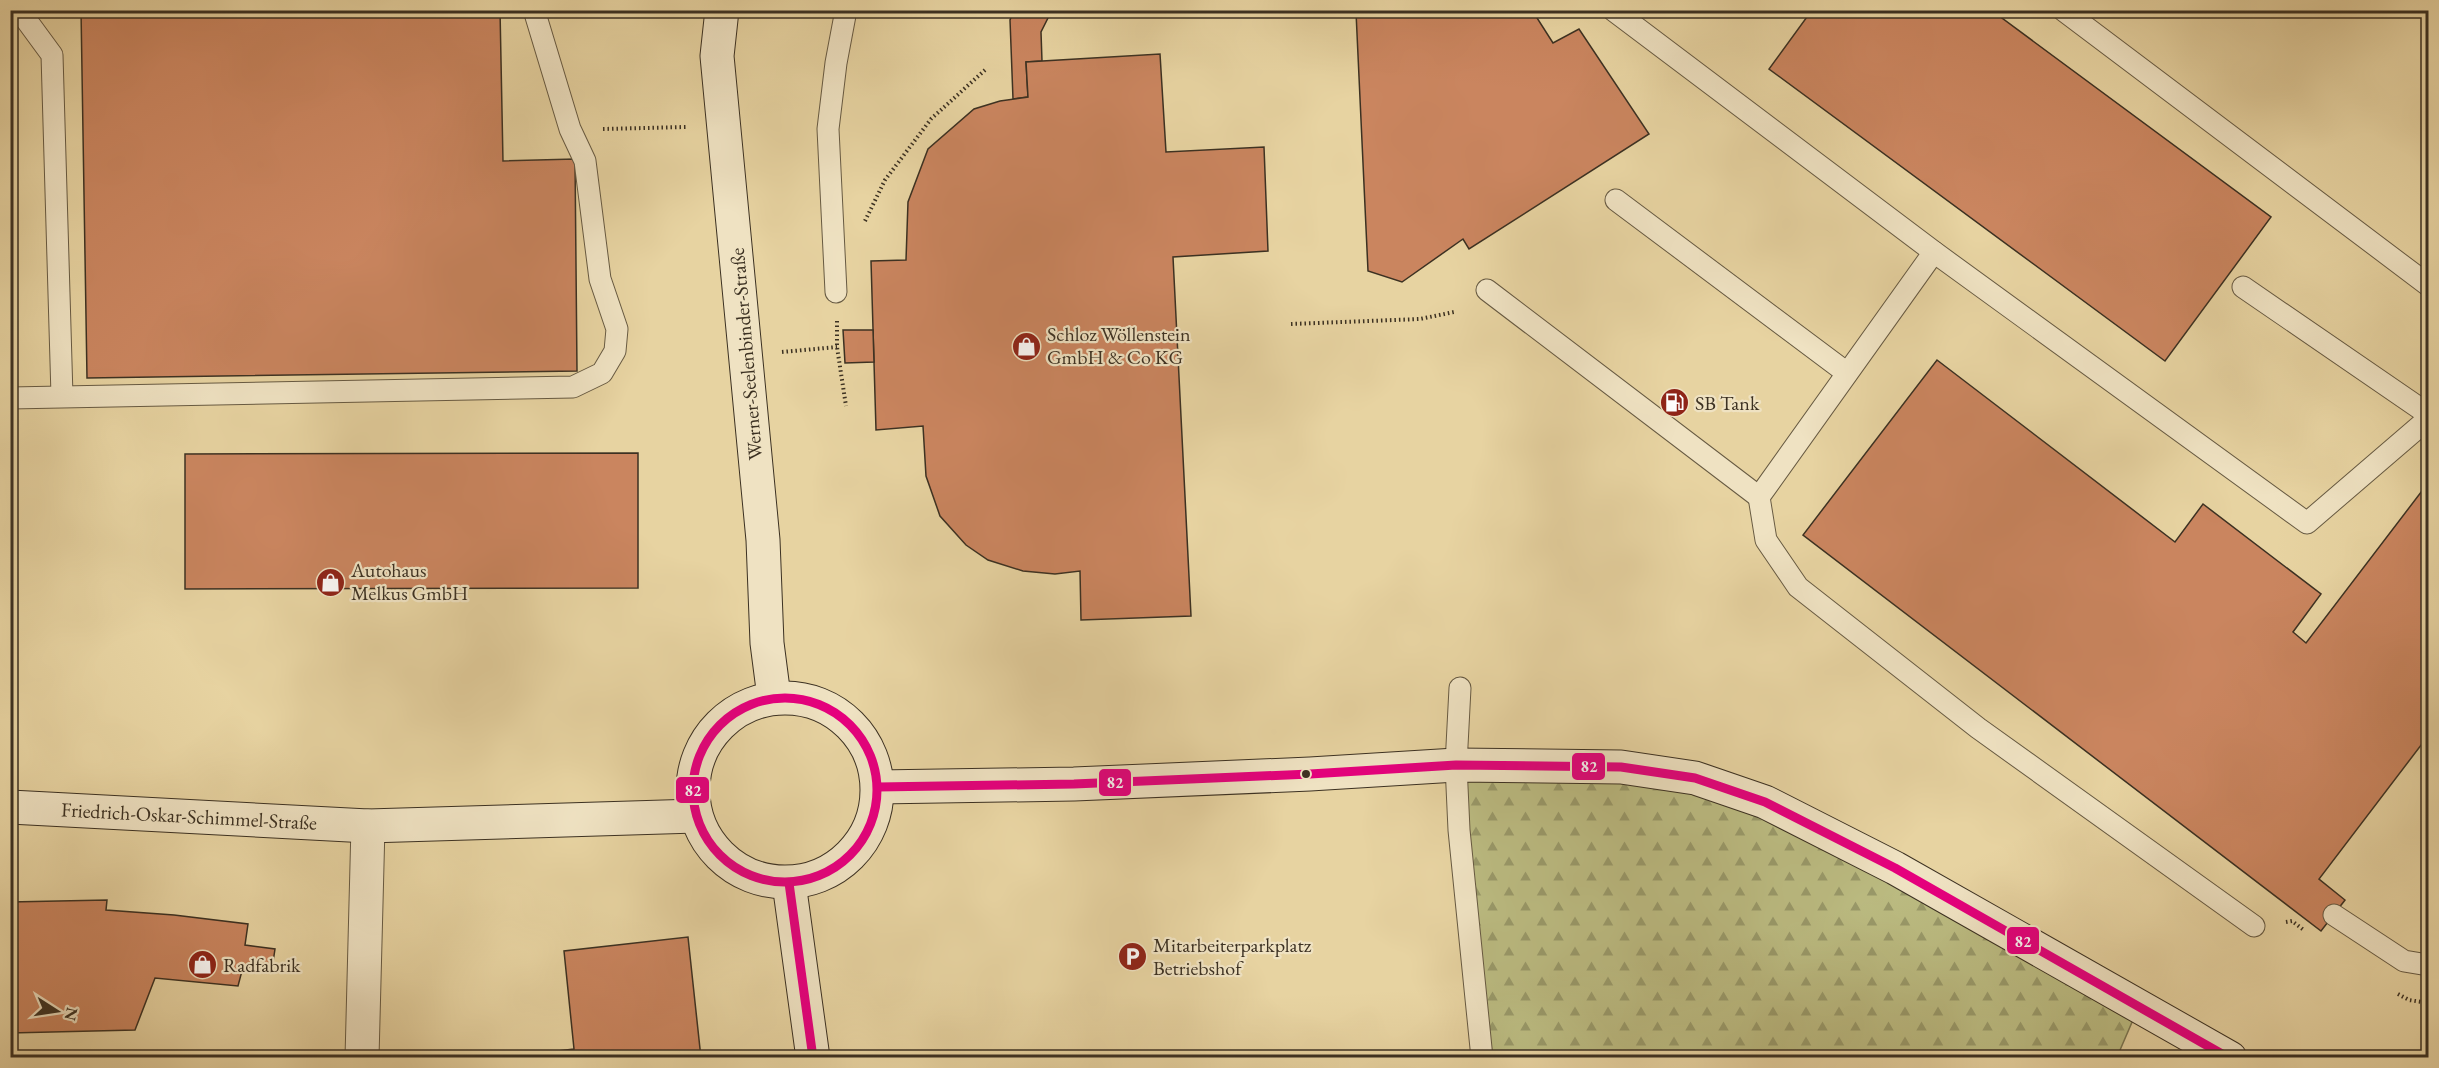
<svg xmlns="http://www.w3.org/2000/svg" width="2439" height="1068" viewBox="0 0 2439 1068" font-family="'EB Garamond',serif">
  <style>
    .forest { fill: url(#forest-firs); stroke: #7c7652; stroke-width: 1.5 }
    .building { fill: #ca855f; stroke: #3c3122; stroke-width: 1.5 }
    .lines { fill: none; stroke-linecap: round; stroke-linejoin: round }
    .service-casing { stroke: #675a42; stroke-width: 23 }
    .minor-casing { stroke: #675a42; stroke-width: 35 }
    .secondary-casing { stroke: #3c3122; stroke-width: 35 }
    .path { stroke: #3c3122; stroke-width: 4; stroke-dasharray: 1.5 3; stroke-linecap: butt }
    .service { stroke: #efe2c2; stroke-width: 21 }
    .minor { stroke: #efe2c2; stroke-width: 33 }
    .secondary { stroke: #efe2c2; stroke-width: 33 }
    .bus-1-casing { stroke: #efe2c2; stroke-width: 14 }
    .bus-1 { stroke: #e5007d; stroke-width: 9 }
    .bus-dot { fill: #3c3122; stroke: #efe2c2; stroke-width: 2 }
    .labels { text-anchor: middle; stroke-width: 4.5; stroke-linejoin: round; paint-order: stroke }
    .poi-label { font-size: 20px; fill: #3c3122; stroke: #efe2c2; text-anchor: start }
    .street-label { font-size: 20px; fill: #3c3122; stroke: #efe2c2 }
    .line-badge { stroke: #efe2c2; stroke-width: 2 }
    .badge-label { font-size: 16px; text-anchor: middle; font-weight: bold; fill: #fff }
  </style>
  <defs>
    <pattern id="forest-firs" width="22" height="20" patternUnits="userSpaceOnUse" patternTransform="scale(1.5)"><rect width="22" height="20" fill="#bbbb81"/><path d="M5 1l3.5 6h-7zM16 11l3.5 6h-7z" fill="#999969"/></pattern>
  </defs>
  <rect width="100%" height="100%" fill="#e7d3a1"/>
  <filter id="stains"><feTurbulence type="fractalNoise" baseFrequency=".00333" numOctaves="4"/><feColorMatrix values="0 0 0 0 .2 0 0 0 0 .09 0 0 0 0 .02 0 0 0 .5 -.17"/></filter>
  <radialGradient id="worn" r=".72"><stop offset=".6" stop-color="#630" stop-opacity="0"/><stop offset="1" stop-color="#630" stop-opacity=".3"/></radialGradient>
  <!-- forest -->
  <polygon class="forest" points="1456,765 1695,778 2139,1006 2117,1057 1482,1057"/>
  <!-- building -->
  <g class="building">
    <polygon points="81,10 500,10 503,161 575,159 577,371 87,378"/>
    <polygon points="1014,10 1052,10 1041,32 1042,61 1026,62 1028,97 1013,99 1010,20"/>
    <polygon points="1358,10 1532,10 1553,43 1579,29 1649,134 1469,249 1463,239 1402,282 1368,271 1356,12"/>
    <polygon points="1812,10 1991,10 2271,217 2165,361 1769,69"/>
    <polygon points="1160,54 1166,152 1264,147 1268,251 1173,257 1191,616 1081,620 1080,571 1055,574 1023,571 988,560 966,545 940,516 926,476 923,426 876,430 871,261 906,260 908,202 928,149 974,109 1000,101 1028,97 1026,62"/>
    <polygon points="843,330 873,330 874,362 845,363"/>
    <polygon points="1937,360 2175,542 2203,504 2321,594 2293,632 2306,643 2428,483 2428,736 2319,879 2345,900 2321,931 1803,535"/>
    <polygon points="638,453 638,588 185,589 185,454"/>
    <polygon points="107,900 106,910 174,915 248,924 245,945 275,949 272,969 243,967 238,986 155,978 135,1030 10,1033 10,902"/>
    <polygon points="688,937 701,1058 534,1058 534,1054 574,1049 564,951"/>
  </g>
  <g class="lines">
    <defs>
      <g id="service">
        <polyline points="19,10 52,55 62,396"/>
        <polyline points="1613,10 1934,252 2307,523 2428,419"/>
        <polyline points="2063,10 2428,285"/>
        <polyline points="1616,200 1847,373"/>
        <polyline points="1934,252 1759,497 1766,540 1798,587 1978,728 2254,926"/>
        <polyline points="2243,287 2428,414"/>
        <polyline points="1487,290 1759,497"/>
        <polyline points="836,292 828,129 836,63 846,10"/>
        <polyline points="10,398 573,387 602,373 615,351 617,329 600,279 585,161 570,129 534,10"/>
        <polyline points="1460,688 1456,765 1459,830 1482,1058"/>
        <polyline points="2334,915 2404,961 2428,965"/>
      </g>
      <polyline id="minor" points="362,1058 368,826"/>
      <g id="secondary">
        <polyline points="722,10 717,56 763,540 767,643 774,697"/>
        <circle cx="785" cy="790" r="92"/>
        <polyline points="878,787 1074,784 1310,774 1456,765 1621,767 1695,778 1765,802 1895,868 2230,1058"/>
        <polyline points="10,807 368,826 696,816"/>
        <polyline points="789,883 813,1058"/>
      </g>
    </defs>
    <!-- service casing -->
    <use href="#service" class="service-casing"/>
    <!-- minor casing -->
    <use href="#minor" class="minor-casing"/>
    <!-- secondary casing -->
    <use href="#secondary" class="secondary-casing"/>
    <!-- path -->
    <g class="path">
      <polyline points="603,129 686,127"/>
      <polyline points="865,221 885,180 931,119 985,70"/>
      <polyline points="837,321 837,347 846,406"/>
      <polyline points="1291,324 1420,319 1454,312"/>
      <polyline points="782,352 837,347"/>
      <polyline points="2286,922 2292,921 2305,931"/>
      <polyline points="2398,994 2409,1000 2428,1003"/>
    </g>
    <!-- service -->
    <use href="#service" class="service"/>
    <!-- minor -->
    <use href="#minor" class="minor"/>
    <!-- secondary -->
    <use href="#secondary" class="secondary"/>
    <defs>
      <g id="bus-1">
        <circle cx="785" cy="790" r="92"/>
        <polyline points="878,787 1074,784 1310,774 1456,765 1621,767 1695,778 1765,802 1895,868 2229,1058"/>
        <polyline points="789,883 813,1058"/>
      </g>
    </defs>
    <!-- bus-1 casing -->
    <use href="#bus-1" class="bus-1-casing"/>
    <!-- bus-1 -->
    <use href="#bus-1" class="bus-1"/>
  </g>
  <!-- icons -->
  <defs>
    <symbol id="shop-disc" viewBox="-11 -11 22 22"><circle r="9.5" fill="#8f2418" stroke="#efe2c2"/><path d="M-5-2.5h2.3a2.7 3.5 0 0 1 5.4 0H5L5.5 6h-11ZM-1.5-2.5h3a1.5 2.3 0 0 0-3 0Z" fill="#fff"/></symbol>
    <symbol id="fuel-disc" viewBox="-11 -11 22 22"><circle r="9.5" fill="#8f2418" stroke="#efe2c2"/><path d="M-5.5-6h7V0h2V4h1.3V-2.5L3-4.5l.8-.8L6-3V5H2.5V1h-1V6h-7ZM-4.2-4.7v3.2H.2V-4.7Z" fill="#fff"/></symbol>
    <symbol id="parking-disc" viewBox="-11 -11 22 22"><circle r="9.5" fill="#8f2418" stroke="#efe2c2"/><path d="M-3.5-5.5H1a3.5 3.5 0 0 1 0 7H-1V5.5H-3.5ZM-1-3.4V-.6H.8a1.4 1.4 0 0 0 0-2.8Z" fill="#fff"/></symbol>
  </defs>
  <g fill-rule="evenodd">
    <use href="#shop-disc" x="1010" y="330" width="33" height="33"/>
    <use href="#fuel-disc" x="1658" y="386" width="33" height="33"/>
    <use href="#shop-disc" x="314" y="566" width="33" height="33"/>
    <use href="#parking-disc" x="1116" y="940" width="33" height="33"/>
    <use href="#shop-disc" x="186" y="948" width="33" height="33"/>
  </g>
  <!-- markers -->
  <circle class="bus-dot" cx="1306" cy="774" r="5"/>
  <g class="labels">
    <!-- poi labels -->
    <g class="poi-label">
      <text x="1047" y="341">Schloz Wöllenstein<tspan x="1047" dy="23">GmbH &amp; Co KG</tspan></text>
      <text x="1695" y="410">SB Tank</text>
      <text x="351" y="577">Autohaus<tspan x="351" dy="23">Melkus GmbH</tspan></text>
      <text x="1153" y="952">Mitarbeiterparkplatz<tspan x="1153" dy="23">Betriebshof</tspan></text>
      <text x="223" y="972">Radfabrik</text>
    </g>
    <!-- street labels -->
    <g class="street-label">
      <text transform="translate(746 354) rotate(-95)" y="7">Werner-Seelenbinder-Straße</text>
      <text transform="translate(189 816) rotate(3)" y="7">Friedrich-Oskar-Schimmel-Straße</text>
    </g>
  </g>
  <g class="line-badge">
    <rect x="1571" y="752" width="35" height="29" rx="6" fill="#e5007d"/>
    <rect x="1098" y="768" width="34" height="29" rx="6" fill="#e5007d"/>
    <rect x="675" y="776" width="35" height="28" rx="6" fill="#e5007d"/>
    <rect x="2006" y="926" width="34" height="29" rx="6" fill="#e5007d"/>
  </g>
  <g class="badge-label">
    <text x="1589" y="772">82</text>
    <text x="1115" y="788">82</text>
    <text x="693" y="796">82</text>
    <text x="2023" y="947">82</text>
  </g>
  <!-- margin -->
  <rect width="2439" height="1068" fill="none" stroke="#e7d3a1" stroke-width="36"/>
  <rect x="12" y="12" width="2415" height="1044" fill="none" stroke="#3c3122" stroke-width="3"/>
  <rect x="18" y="18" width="2403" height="1032" fill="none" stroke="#3c3122" stroke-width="1.5"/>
  <!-- north arrow -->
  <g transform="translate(57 1011) rotate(102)" stroke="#efe2c2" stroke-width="4.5" paint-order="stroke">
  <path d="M0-4.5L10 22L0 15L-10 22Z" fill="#3c3122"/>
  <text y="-9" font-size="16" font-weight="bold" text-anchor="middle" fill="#3c3122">N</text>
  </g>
  <rect width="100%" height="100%" filter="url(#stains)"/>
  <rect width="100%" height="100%" fill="url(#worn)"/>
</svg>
